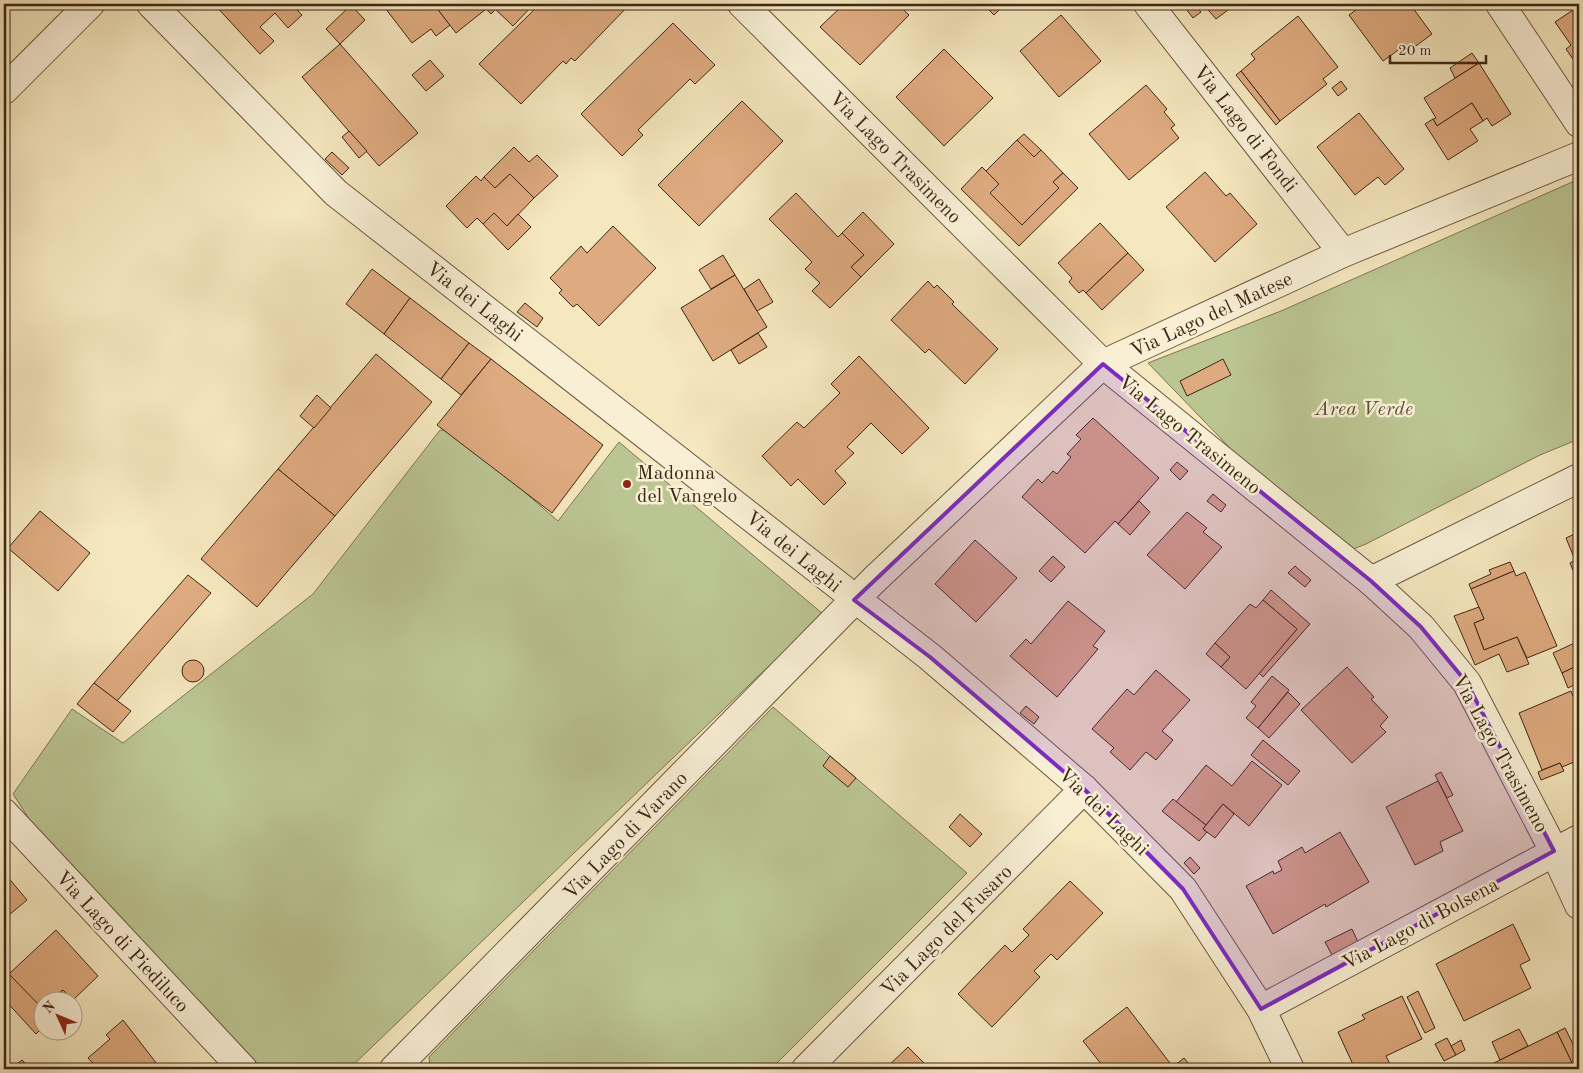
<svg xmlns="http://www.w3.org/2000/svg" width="1583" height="1073" viewBox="0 0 1583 1073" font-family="'Old Standard TT',serif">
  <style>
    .green { fill: #bbc592; stroke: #7c7654 }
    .building { fill: #deaa7f; stroke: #3d2716 }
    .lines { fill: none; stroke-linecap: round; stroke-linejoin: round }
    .minor-casing { stroke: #6b5740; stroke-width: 30 }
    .tertiary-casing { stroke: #6b5740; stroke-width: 30 }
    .minor { stroke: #f8efd5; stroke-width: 28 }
    .tertiary { stroke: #f8efd5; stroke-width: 28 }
    .marked { fill: #7b2cbf; fill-opacity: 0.2; stroke: #7b2cbf; stroke-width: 4; stroke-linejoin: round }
    .poi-dot { fill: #8f2418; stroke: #f8efd5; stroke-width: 2 }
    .labels { text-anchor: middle; stroke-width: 5; stroke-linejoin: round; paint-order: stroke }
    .street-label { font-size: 20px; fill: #3d2716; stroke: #f8efd5 }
    .park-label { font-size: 20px; font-style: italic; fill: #5c4e35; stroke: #f8efd5 }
    .poi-label { font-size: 20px; fill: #3d2716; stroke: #f8efd5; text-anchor: start }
  </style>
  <rect width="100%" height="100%" fill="#f5e7be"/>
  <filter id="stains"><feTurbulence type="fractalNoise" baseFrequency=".004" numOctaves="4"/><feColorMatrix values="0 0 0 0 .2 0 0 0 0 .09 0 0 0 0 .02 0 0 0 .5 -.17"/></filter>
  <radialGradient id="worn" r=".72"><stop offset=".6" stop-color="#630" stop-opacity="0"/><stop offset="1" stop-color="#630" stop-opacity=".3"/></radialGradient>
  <!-- green -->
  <g class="green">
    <polygon points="1579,179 1579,439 1540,455 1366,544 1348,551 1286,506 1148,363 1281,311"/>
    <polygon points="440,430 454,431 558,521 619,442 823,614 349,1069 257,1069 204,1018 66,876 13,794 72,709 123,743 313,594"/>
    <polygon points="773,707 967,873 771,1069 433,1069 430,1066 429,1057"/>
  </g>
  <!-- building -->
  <g class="building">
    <polygon points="214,4 291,4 302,15 288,28 275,13 260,27 274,41 260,54"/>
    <polygon points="382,4 441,4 436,7 450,25 436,36 431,29 412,43"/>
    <polygon points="441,4 482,4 486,9 456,33 436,7"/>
    <polygon points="482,4 501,4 491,14"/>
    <polygon points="501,4 534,4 513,26 495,9"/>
    <polygon points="547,4 630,4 575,61 571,58 566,64 563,61 521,104 479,64 539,5 542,8"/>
    <polygon points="844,4 897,4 909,15 860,65 820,27"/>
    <polygon points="983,4 1005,4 994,15"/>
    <polygon points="1182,4 1194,4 1201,12 1193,18"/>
    <polygon points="1203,4 1236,4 1216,19"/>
    <polygon points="1364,4 1410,4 1432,34 1405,54 1401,48 1383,61 1349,15"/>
    <polygon points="1577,4 1579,4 1579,68 1566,49 1571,45 1555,22 1579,6"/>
    <polygon points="351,5 365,20 340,44 326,29"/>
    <polygon points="1061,15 1101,61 1059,97 1020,51"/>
    <polygon points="1298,16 1338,67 1323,79 1327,84 1280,121 1241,71 1255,59 1251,54"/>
    <polygon points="673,23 715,65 695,84 690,79 638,130 643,135 622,156 581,114"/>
    <polygon points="340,44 418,133 379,166 302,77"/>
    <polygon points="944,49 993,98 944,146 896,97"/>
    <polygon points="1472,53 1479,63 1455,78 1450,68"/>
    <polygon points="430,60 444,76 426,91 412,75"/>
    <polygon points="1479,63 1511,114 1492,126 1487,118 1483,121 1472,103 1437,126 1433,119 1436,118 1424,98"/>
    <polygon points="1241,71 1280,121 1276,125 1236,75"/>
    <polygon points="1341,81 1347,89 1338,96 1332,88"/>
    <polygon points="1146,85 1167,109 1164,112 1175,125 1171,128 1179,138 1129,180 1089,134"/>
    <polygon points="742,101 783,141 699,226 658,185"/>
    <polygon points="1472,103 1483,121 1470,129 1478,141 1448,160 1425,124 1433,119 1437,126"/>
    <polygon points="1359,113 1404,169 1385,185 1378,177 1355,195 1317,147"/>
    <polygon points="349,131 367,151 359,158 342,137"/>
    <polygon points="1024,134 1041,150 1034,157 1017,140"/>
    <polygon points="1017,140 1034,157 1041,150 1063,173 1053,182 1059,188 1022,225 990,193 999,184 986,171"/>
    <polygon points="514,147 529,162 537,155 558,176 534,198 510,174 495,188 484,177"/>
    <polygon points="332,152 349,168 342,175 325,159"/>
    <polygon points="982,167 999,184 990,193 1022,225 1059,188 1053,182 1063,173 1078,188 1019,246 961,189"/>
    <polygon points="1205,172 1226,196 1230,193 1257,224 1215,262 1166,207"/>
    <polygon points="510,174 534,198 507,226 494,213 483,224 477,218 467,228 446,206 476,176 481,181 484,177 495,188"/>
    <polygon points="796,193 838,237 842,233 864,255 851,267 861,277 830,308 812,291 820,283 805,269 812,262 769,219"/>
    <polygon points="863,212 894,244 861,277 851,267 864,255 842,233"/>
    <polygon points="494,213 507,226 518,214 531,227 508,250 483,224"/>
    <polygon points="1100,223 1128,253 1086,293 1083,290 1079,293 1069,282 1072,278 1058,263"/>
    <polygon points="613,226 656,268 599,326 577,304 573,307 559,293 562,290 550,278 581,246 587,253"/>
    <polygon points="1128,253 1144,270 1102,310 1086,293"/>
    <polygon points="723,255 735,275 711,289 699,270"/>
    <polygon points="372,269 410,298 384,334 346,304"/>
    <polygon points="735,275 767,327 713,361 681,308"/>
    <polygon points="759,279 773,302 757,311 744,289"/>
    <polygon points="928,281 934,288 937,285 954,302 952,304 998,349 965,384 929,349 925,353 891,320"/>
    <polygon points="410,298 469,343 441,379 384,334"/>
    <polygon points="525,303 543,318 537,327 517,312"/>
    <polygon points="758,333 767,347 739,364 731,350"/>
    <polygon points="469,343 491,359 461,395 441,379"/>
    <polygon points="376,354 432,402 335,516 278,469"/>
    <polygon points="859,356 929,428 902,454 871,423 847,447 854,453 835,471 846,483 824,505 798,479 791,486 762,456 797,422 804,428 840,393 831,384"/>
    <polygon points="491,359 603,445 552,513 437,425"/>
    <polygon points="1223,359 1231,375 1187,396 1180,381"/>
    <polygon points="317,395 331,408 314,428 300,416"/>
    <polygon points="1093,418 1159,478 1118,524 1115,521 1085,553 1022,497 1038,479 1042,483 1053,471 1057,474 1071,457 1067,454 1081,439 1076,435"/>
    <polygon points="1177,462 1188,471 1180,480 1170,470"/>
    <polygon points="278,469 335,516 257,607 201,559"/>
    <polygon points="1213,494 1226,505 1221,512 1207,501"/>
    <polygon points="1139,501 1150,512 1130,535 1118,524"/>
    <polygon points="40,511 90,553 58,591 8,548"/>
    <polygon points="1187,512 1207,528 1203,532 1222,547 1185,589 1147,555"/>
    <polygon points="1579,532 1579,585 1570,563 1575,560 1566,538"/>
    <polygon points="975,540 1017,578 976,622 935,584"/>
    <polygon points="1053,556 1065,567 1051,582 1039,571"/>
    <polygon points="1510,562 1514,571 1471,589 1469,584 1491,574 1489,570"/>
    <polygon points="1295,566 1311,580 1305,587 1288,573"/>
    <polygon points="1514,571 1516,576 1525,572 1557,646 1527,658 1517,637 1484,650 1474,623 1484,619 1471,589"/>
    <polygon points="188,575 211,593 117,701 94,683"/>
    <polygon points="1271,590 1310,624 1263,677 1259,673 1297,629 1263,600"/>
    <polygon points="1263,600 1297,629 1246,689 1221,667 1230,657 1215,643 1250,604 1256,608"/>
    <polygon points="1068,601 1105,631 1093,646 1098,649 1057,697 1010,656 1026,639 1031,644"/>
    <polygon points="1479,607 1484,619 1474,623 1484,650 1517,637 1529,664 1507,672 1499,654 1475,665 1454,616"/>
    <polygon points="1579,641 1579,665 1562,673 1553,653"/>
    <polygon points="1215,643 1230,657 1221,667 1206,654"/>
    <circle cx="193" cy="671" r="11"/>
    <polygon points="1579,665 1579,690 1577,691 1574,685 1568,688 1562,673"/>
    <polygon points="1347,667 1374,697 1371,699 1388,717 1380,726 1386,732 1352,763 1301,710"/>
    <polygon points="1156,670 1190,700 1162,731 1173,740 1156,760 1146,752 1130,770 1110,752 1114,748 1092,729 1127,689 1134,695"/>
    <polygon points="1272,676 1289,690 1258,728 1246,718 1256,706 1251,702"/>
    <polygon points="94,683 131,711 113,732 77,704"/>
    <polygon points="1571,691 1579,710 1579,760 1562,767 1560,763 1542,770 1519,713"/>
    <polygon points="1288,692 1300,704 1269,738 1258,728"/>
    <polygon points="1026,706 1039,717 1034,724 1020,713"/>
    <polygon points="1263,740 1300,771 1288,785 1251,755"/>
    <polygon points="830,756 856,778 848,787 823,766"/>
    <polygon points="1252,761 1282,785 1249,826 1223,804 1206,825 1176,802 1206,765 1232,786"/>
    <polygon points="1560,763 1564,771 1541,780 1538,772"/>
    <polygon points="1441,772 1453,795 1447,798 1435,775"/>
    <polygon points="1438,781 1463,831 1440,842 1443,851 1415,865 1386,807"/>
    <polygon points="1173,799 1206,825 1203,829 1207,832 1199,841 1162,811"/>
    <polygon points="1223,804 1234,814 1215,838 1203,829"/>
    <polygon points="960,814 982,834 970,847 949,827"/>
    <polygon points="1340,832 1369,882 1326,907 1325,904 1273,934 1246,886 1273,871 1274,874 1282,870 1278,861 1302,847 1305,853"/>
    <polygon points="1190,857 1200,868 1194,874 1184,863"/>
    <polygon points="6,875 27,900 9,915 4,909 4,901 8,897 4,892 4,877"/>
    <polygon points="1070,881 1103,913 1057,960 1051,954 1034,971 1040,977 992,1027 958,994 1005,945 1012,952 1029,935 1023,929"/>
    <polygon points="1513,924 1530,960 1520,965 1531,988 1464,1021 1436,964"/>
    <polygon points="1352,929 1358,942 1332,955 1325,942"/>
    <polygon points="56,930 98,976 73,1000 63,990 51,1000 42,1000 41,1009 9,974"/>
    <polygon points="9,974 42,1008 42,1028 36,1034 4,999 4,978"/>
    <polygon points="63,990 73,1000 51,1000"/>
    <polygon points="1418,991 1435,1028 1425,1033 1407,997"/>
    <polygon points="1402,996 1422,1039 1386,1056 1390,1064 1380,1069 1355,1069 1338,1032 1365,1019 1362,1015"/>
    <polygon points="1127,1007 1173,1067 1184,1058 1193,1069 1105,1069 1083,1041"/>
    <polygon points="123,1020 157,1064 151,1069 98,1069 88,1058 110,1039 106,1035"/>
    <polygon points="1565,1028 1579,1056 1579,1069 1575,1069 1557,1032"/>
    <polygon points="1519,1029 1528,1046 1500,1060 1492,1042"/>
    <polygon points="1557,1032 1575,1069 1482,1069"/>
    <polygon points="1447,1038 1456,1055 1444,1061 1435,1044"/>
    <polygon points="1461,1040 1465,1050 1456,1055 1451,1046"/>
    <polygon points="908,1047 930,1069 885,1069"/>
    <polygon points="22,1060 31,1069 11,1069"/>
  </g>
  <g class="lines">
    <defs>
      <g id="minor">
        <polyline points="151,4 336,193 930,657 1084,789 1183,889 1261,1009 1290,1069"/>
        <polyline points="742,4 1103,364 1371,581 1421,627 1467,683 1554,851 1579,905"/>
        <polyline points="1148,4 1343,253"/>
        <polyline points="1500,4 1579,123"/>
        <polyline points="1371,581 1579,478"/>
        <polyline points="4,813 243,1069"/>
        <polyline points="1261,1009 1579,839"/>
        <polyline points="394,1069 874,580 1103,364 1343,253 1579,156"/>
        <polyline points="806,1069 1084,789"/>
      </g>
      <polyline id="tertiary" points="4,90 90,4"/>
    </defs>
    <!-- minor casing -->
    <use href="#minor" class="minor-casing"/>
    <!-- tertiary casing -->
    <use href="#tertiary" class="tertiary-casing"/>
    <!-- minor -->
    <use href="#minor" class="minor"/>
    <!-- tertiary -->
    <use href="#tertiary" class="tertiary"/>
  </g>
  <!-- marked area -->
  <path class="marked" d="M1103 364 1371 581 1421 627 1467 683 1554 851 1261 1009 1183 889 1084 789 930 657 854 600Z"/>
  <!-- markers -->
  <circle class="poi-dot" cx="627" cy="484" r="5"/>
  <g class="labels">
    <!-- street labels -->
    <g class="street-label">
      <text transform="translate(1246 128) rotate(52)" y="7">Via Lago di Fondi</text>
      <text transform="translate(896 157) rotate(45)" y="7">Via Lago Trasimeno</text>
      <text transform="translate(475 301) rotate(38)" y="7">Via dei Laghi</text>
      <text transform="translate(1211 314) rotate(-25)" y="7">Via Lago del Matese</text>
      <text transform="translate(1190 434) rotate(39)" y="7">Via Lago Trasimeno</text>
      <text transform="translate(794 551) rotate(39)" y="7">Via dei Laghi</text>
      <text transform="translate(1501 753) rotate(61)" y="7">Via Lago Trasimeno</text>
      <text transform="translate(1104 811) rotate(44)" y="7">Via dei Laghi</text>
      <text transform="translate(625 835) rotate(-46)" y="7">Via Lago di Varano</text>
      <text transform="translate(1420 923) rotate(-28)" y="7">Via Lago di Bolsena</text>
      <text transform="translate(946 930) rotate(-45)" y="7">Via Lago del Fusaro</text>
      <text transform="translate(123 941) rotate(47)" y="7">Via Lago di Piediluco</text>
    </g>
    <!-- park labels -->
    <g class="park-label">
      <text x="1364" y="415">Area Verde</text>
    </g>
    <!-- poi labels -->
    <g class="poi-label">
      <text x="637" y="479">Madonna<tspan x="637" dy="23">del Vangelo</tspan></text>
    </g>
  </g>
  <!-- margin -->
  <rect width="1583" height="1073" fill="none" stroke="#f5e7be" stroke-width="20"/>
  <rect x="5" y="5" width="1573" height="1063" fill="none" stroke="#3d2716" stroke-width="2.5"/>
  <rect x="10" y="10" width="1563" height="1053" fill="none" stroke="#3d2716"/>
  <!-- north arrow -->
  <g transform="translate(58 1016) rotate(314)"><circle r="24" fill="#f8efd5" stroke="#ad9f89"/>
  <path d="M0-4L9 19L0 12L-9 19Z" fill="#8f2418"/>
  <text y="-8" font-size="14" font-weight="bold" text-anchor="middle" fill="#3d2716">N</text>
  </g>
  <!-- scale -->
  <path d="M1390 55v8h96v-8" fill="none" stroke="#3d2716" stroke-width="2.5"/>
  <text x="1398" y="55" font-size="15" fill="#3d2716" stroke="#f8efd5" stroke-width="4" paint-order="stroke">20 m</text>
  <rect width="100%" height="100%" filter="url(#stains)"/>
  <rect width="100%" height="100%" fill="url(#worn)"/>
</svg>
